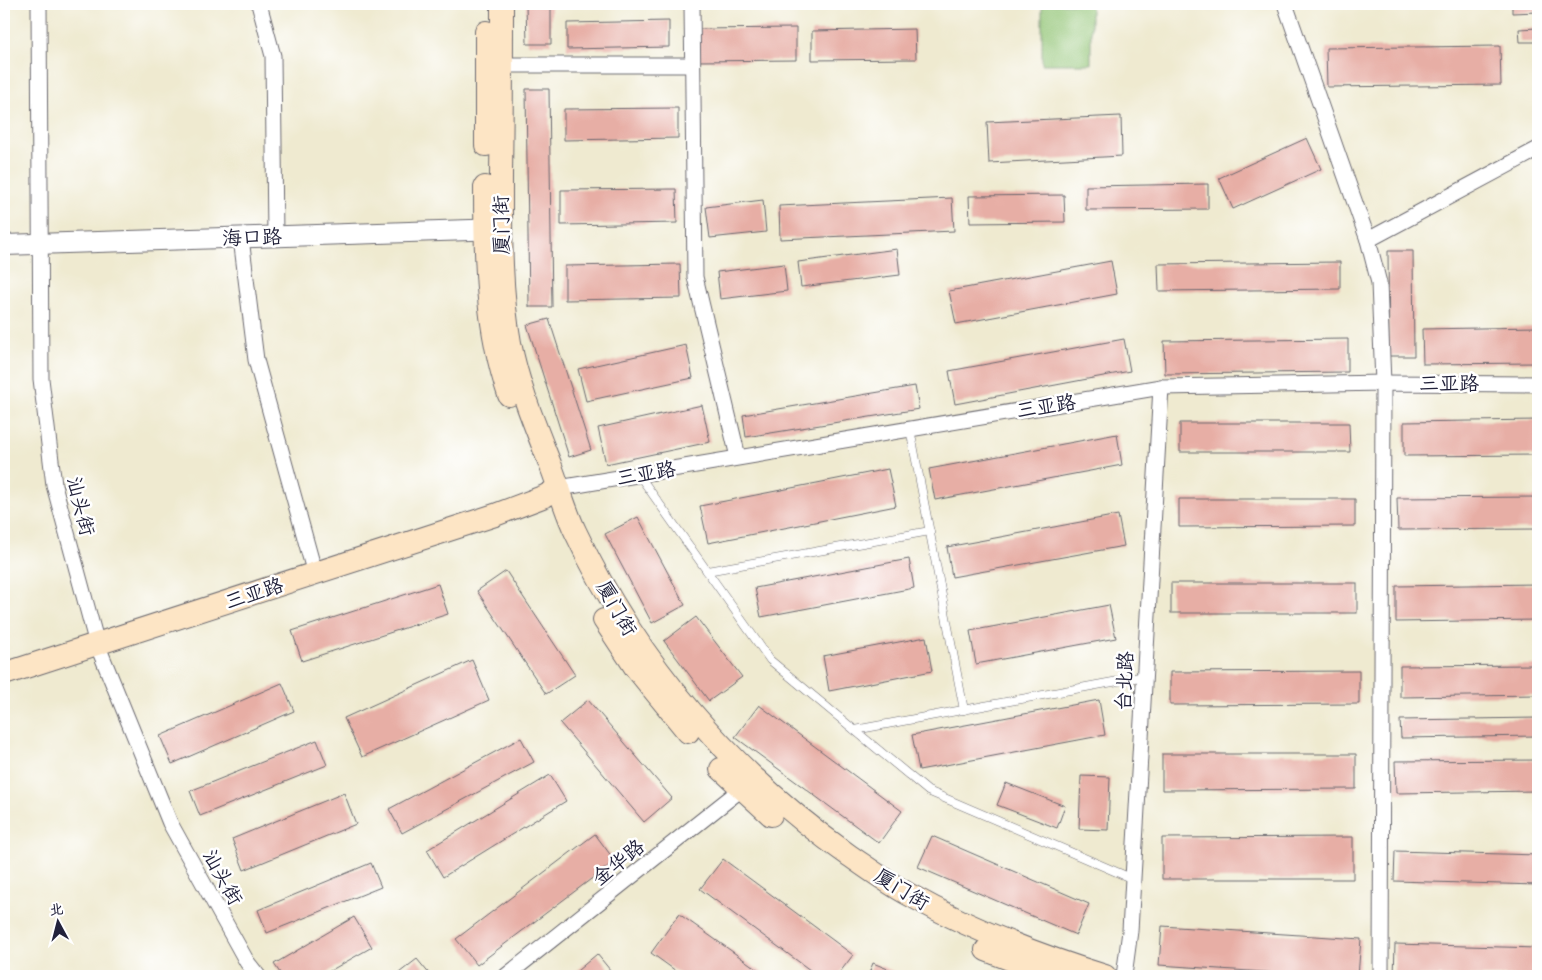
<svg xmlns="http://www.w3.org/2000/svg" width="1542" height="980" viewBox="0 0 1542 980" font-family="'Indie Flower','LXGW WenKai TC',sans-serif">
  <style>
    .green { fill: #92c475; stroke: #5a7358 }
    .building { fill: #e7aea5 }
    .lines { fill: none; stroke-linecap: round; stroke-linejoin: round }
    .service-casing { stroke: #6a686f; stroke-width: 9 }
    .minor-casing { stroke: #6a686f; stroke-width: 17 }
    .tertiary-casing { stroke: #6a686f; stroke-width: 22 }
    .secondary-casing { stroke: #6a686f; stroke-width: 24 }
    .service { stroke: #fff; stroke-width: 8 }
    .minor { stroke: #fff; stroke-width: 15 }
    .tertiary { stroke: #fff; stroke-width: 20 }
    .secondary { stroke: #fde5c5; stroke-width: 22 }
    .labels { text-anchor: middle; stroke-width: 5; stroke-linejoin: round; paint-order: stroke }
    .street-label { font-size: 20px; fill: #22223b; stroke: #fff }
  </style>
  <rect width="100%" height="100%" fill="#fff"/>
  <filter id="ink" filterUnits="userSpaceOnUse"><feTurbulence type="fractalNoise" baseFrequency=".02" numOctaves="2"/><feDisplacementMap in="SourceGraphic" scale="10" xChannelSelector="R" yChannelSelector="G"/><feConvolveMatrix kernelMatrix="1 2 1 2 8 2 1 2 1" color-interpolation-filters="sRGB"/></filter>
  <filter id="wash" filterUnits="userSpaceOnUse"><feTurbulence type="fractalNoise" baseFrequency=".0096" numOctaves="4" result="noise"/><feDisplacementMap in="SourceGraphic" scale="20" xChannelSelector="R" yChannelSelector="G"/><feGaussianBlur stdDeviation="1.12" result="paint"/><feColorMatrix in="noise" values="0 0 0 0 0 0 0 0 0 0 0 0 0 0 0 0 0 1.4 0 .05"/><feComposite in="paint" operator="in"/></filter>
  <g filter="url(#wash)">
    <rect width="100%" height="100%" fill="#efead0"/>
    <!-- green -->
    <rect class="green" x="1042" y="4" width="49" height="60"/>
    <g id="blocks">
      <!-- building -->
      <g class="building">
        <polygon points="526,4 551,4 551,44 527,44"/>
        <polygon points="1512,4 1538,4 1538,12 1512,13"/>
        <polygon points="669,21 669,47 567,49 567,23"/>
        <polygon points="796,28 796,60 697,61 696,29"/>
        <polygon points="1538,28 1538,42 1520,42 1519,29"/>
        <polygon points="915,29 916,59 812,60 812,31"/>
        <polygon points="1500,46 1501,85 1327,87 1326,48"/>
        <polygon points="526,89 549,89 552,307 529,307"/>
        <polygon points="678,108 678,138 564,140 564,109"/>
        <polygon points="1121,116 1122,156 989,163 987,122"/>
        <polygon points="1307,138 1321,169 1233,209 1219,178"/>
        <polygon points="1208,184 1208,209 1086,210 1086,186"/>
        <polygon points="676,189 677,223 561,225 561,190"/>
        <polygon points="1064,195 1065,222 970,223 969,196"/>
        <polygon points="952,198 954,231 780,239 779,206"/>
        <polygon points="763,200 766,232 710,238 706,207"/>
        <polygon points="897,249 900,275 801,287 798,262"/>
        <polygon points="1388,251 1413,251 1414,356 1389,356"/>
        <polygon points="1111,261 1117,294 956,324 949,291"/>
        <polygon points="1340,262 1340,289 1159,291 1158,264"/>
        <polygon points="680,264 681,298 565,300 565,266"/>
        <polygon points="784,264 787,291 720,299 717,272"/>
        <polygon points="549,319 591,450 569,457 527,325"/>
        <polygon points="1538,327 1538,363 1423,364 1422,329"/>
        <polygon points="1124,339 1130,371 955,404 949,371"/>
        <polygon points="1348,339 1348,372 1165,374 1164,341"/>
        <polygon points="686,345 693,378 586,401 578,369"/>
        <polygon points="915,386 919,409 746,437 743,415"/>
        <polygon points="702,405 710,442 606,464 598,428"/>
        <polygon points="1538,420 1538,455 1404,456 1404,422"/>
        <polygon points="1180,423 1349,423 1350,452 1180,452"/>
        <polygon points="1117,434 1122,465 935,500 929,469"/>
        <polygon points="888,469 896,506 708,543 700,506"/>
        <polygon points="1538,497 1538,529 1398,530 1397,498"/>
        <polygon points="1179,499 1355,499 1355,526 1179,527"/>
        <polygon points="1118,515 1124,546 952,577 947,547"/>
        <polygon points="638,517 685,605 652,623 605,534"/>
        <polygon points="909,559 914,588 761,617 755,588"/>
        <polygon points="506,571 575,675 546,694 477,591"/>
        <rect x="1171" y="583" width="186" height="30"/>
        <polygon points="438,584 448,614 302,661 292,631"/>
        <polygon points="1538,584 1538,620 1396,622 1396,586"/>
        <polygon points="1109,605 1116,638 976,664 970,631"/>
        <polygon points="696,617 742,677 709,701 664,641"/>
        <polygon points="926,637 932,671 829,691 823,656"/>
        <polygon points="472,660 489,700 362,757 344,718"/>
        <polygon points="1538,665 1538,695 1400,697 1400,666"/>
        <polygon points="1359,671 1359,704 1170,705 1170,672"/>
        <polygon points="282,683 294,711 172,764 160,736"/>
        <polygon points="588,700 672,798 644,822 560,723"/>
        <polygon points="1099,700 1105,735 919,770 912,735"/>
        <polygon points="759,705 902,811 879,843 735,737"/>
        <polygon points="1538,718 1538,736 1401,738 1400,720"/>
        <polygon points="521,738 534,762 402,833 389,809"/>
        <polygon points="317,740 327,765 200,816 190,791"/>
        <polygon points="1162,754 1356,754 1356,789 1162,790"/>
        <polygon points="1538,760 1538,791 1396,793 1395,761"/>
        <polygon points="550,775 566,801 443,877 427,850"/>
        <polygon points="1081,776 1110,777 1108,830 1079,829"/>
        <polygon points="1006,783 1065,806 1057,828 997,805"/>
        <polygon points="344,793 356,824 244,870 232,839"/>
        <polygon points="595,834 615,861 477,965 456,939"/>
        <polygon points="932,836 1089,904 1076,935 918,867"/>
        <polygon points="1353,837 1353,879 1162,879 1162,838"/>
        <polygon points="1395,851 1538,855 1538,885 1394,881"/>
        <polygon points="723,859 853,955 837,976 818,976 700,889"/>
        <polygon points="371,863 381,887 267,933 258,910"/>
        <polygon points="679,914 767,976 683,976 651,953"/>
        <polygon points="354,917 372,947 321,976 282,976 274,964"/>
        <polygon points="1162,926 1361,939 1358,976 1324,976 1159,965"/>
        <polygon points="1395,944 1538,948 1538,976 1394,976"/>
        <polygon points="597,954 615,976 571,976"/>
        <polygon points="417,959 431,976 395,976"/>
        <polygon points="873,963 905,976 868,976"/>
      </g>
    </g>
  </g>
  <g filter="url(#ink)">
    <use href="#blocks" fill-opacity="0" stroke="#6a686f" stroke-width="1"/>
    <g class="lines">
      <defs>
        <g id="service">
          <polyline points="910,429 964,710"/>
          <polyline points="639,475 770,660 928,791 1133,879"/>
          <polyline points="707,571 930,531"/>
          <polyline points="855,730 1145,676"/>
        </g>
        <g id="minor">
          <polyline points="39,4 41,379 54,485 97,644 170,823 247,962 258,976"/>
          <polyline points="259,4 273,56 275,237"/>
          <polyline points="692,4 695,277 738,457"/>
          <polyline points="1285,4 1368,240 1379,283 1383,383 1381,976"/>
          <polyline points="494,65 692,65"/>
          <polyline points="241,238 256,360 315,574"/>
          <polyline points="1368,240 1538,149"/>
          <polyline points="559,488 1161,387 1383,383 1538,384"/>
          <polyline points="506,976 749,783"/>
          <polyline points="1124,976 1130,931 1161,387"/>
        </g>
        <polyline id="tertiary" points="4,245 501,229"/>
        <g id="secondary">
          <path d="M502 4C502 60 502 117 501 174 501 230 500 288 510 343 518 386 536 428 552 469 560 490 566 513 576 533 637 663 733 774 850 856 869 869 888 883 908 894 970 929 1037 955 1105 976"/>
          <polyline points="486,145 486,32"/>
          <path d="M485 187C485 258 486 328 509 395"/>
          <polyline points="604,620 635,667 688,732"/>
          <polyline points="4,674 495,515 545,496 559,488"/>
          <polyline points="721,769 771,815"/>
          <polyline points="986,950 1053,976"/>
        </g>
      </defs>
      <!-- service casing -->
      <use href="#service" class="service-casing"/>
      <!-- minor casing -->
      <use href="#minor" class="minor-casing"/>
      <!-- tertiary casing -->
      <use href="#tertiary" class="tertiary-casing"/>
      <!-- secondary casing -->
      <use href="#secondary" class="secondary-casing"/>
      <!-- service -->
      <use href="#service" class="service"/>
      <!-- minor -->
      <use href="#minor" class="minor"/>
      <!-- tertiary -->
      <use href="#tertiary" class="tertiary"/>
      <!-- secondary -->
      <use href="#secondary" class="secondary"/>
    </g>
  </g>
  <g class="labels">
    <!-- street labels -->
    <g class="street-label">
      <text transform="translate(501 225) rotate(-91)" y="7">厦门街</text>
      <text transform="translate(252 237) rotate(-2)" y="7">海口路</text>
      <text x="1449" y="390">三亚路</text>
      <text transform="translate(1046 406) rotate(-9)" y="7">三亚路</text>
      <text transform="translate(646 473) rotate(-10)" y="7">三亚路</text>
      <text transform="translate(81 506) rotate(76)" y="7">汕头街</text>
      <text transform="translate(254 593) rotate(-18)" y="7">三亚路</text>
      <text transform="translate(617 608) rotate(60)" y="7">厦门街</text>
      <text transform="translate(1124 681) rotate(-87)" y="7">台北路</text>
      <text transform="translate(618 862) rotate(-39)" y="7">金华路</text>
      <text transform="translate(223 877) rotate(61)" y="7">汕头街</text>
      <text transform="translate(902 889) rotate(31)" y="7">厦门街</text>
    </g>
  </g>
  <!-- margin -->
  <rect width="1542" height="980" fill="none" stroke="#fff" stroke-width="20"/>
  <!-- north arrow -->
  <g transform="translate(58 922) rotate(353)" stroke="#ffffff" stroke-width="4" paint-order="stroke">
  <path d="M0-4L9 19L0 12L-9 19Z" fill="#22223b"/>
  <text y="-8" font-size="14" font-weight="bold" text-anchor="middle" fill="#22223b">北</text>
  </g>
</svg>
